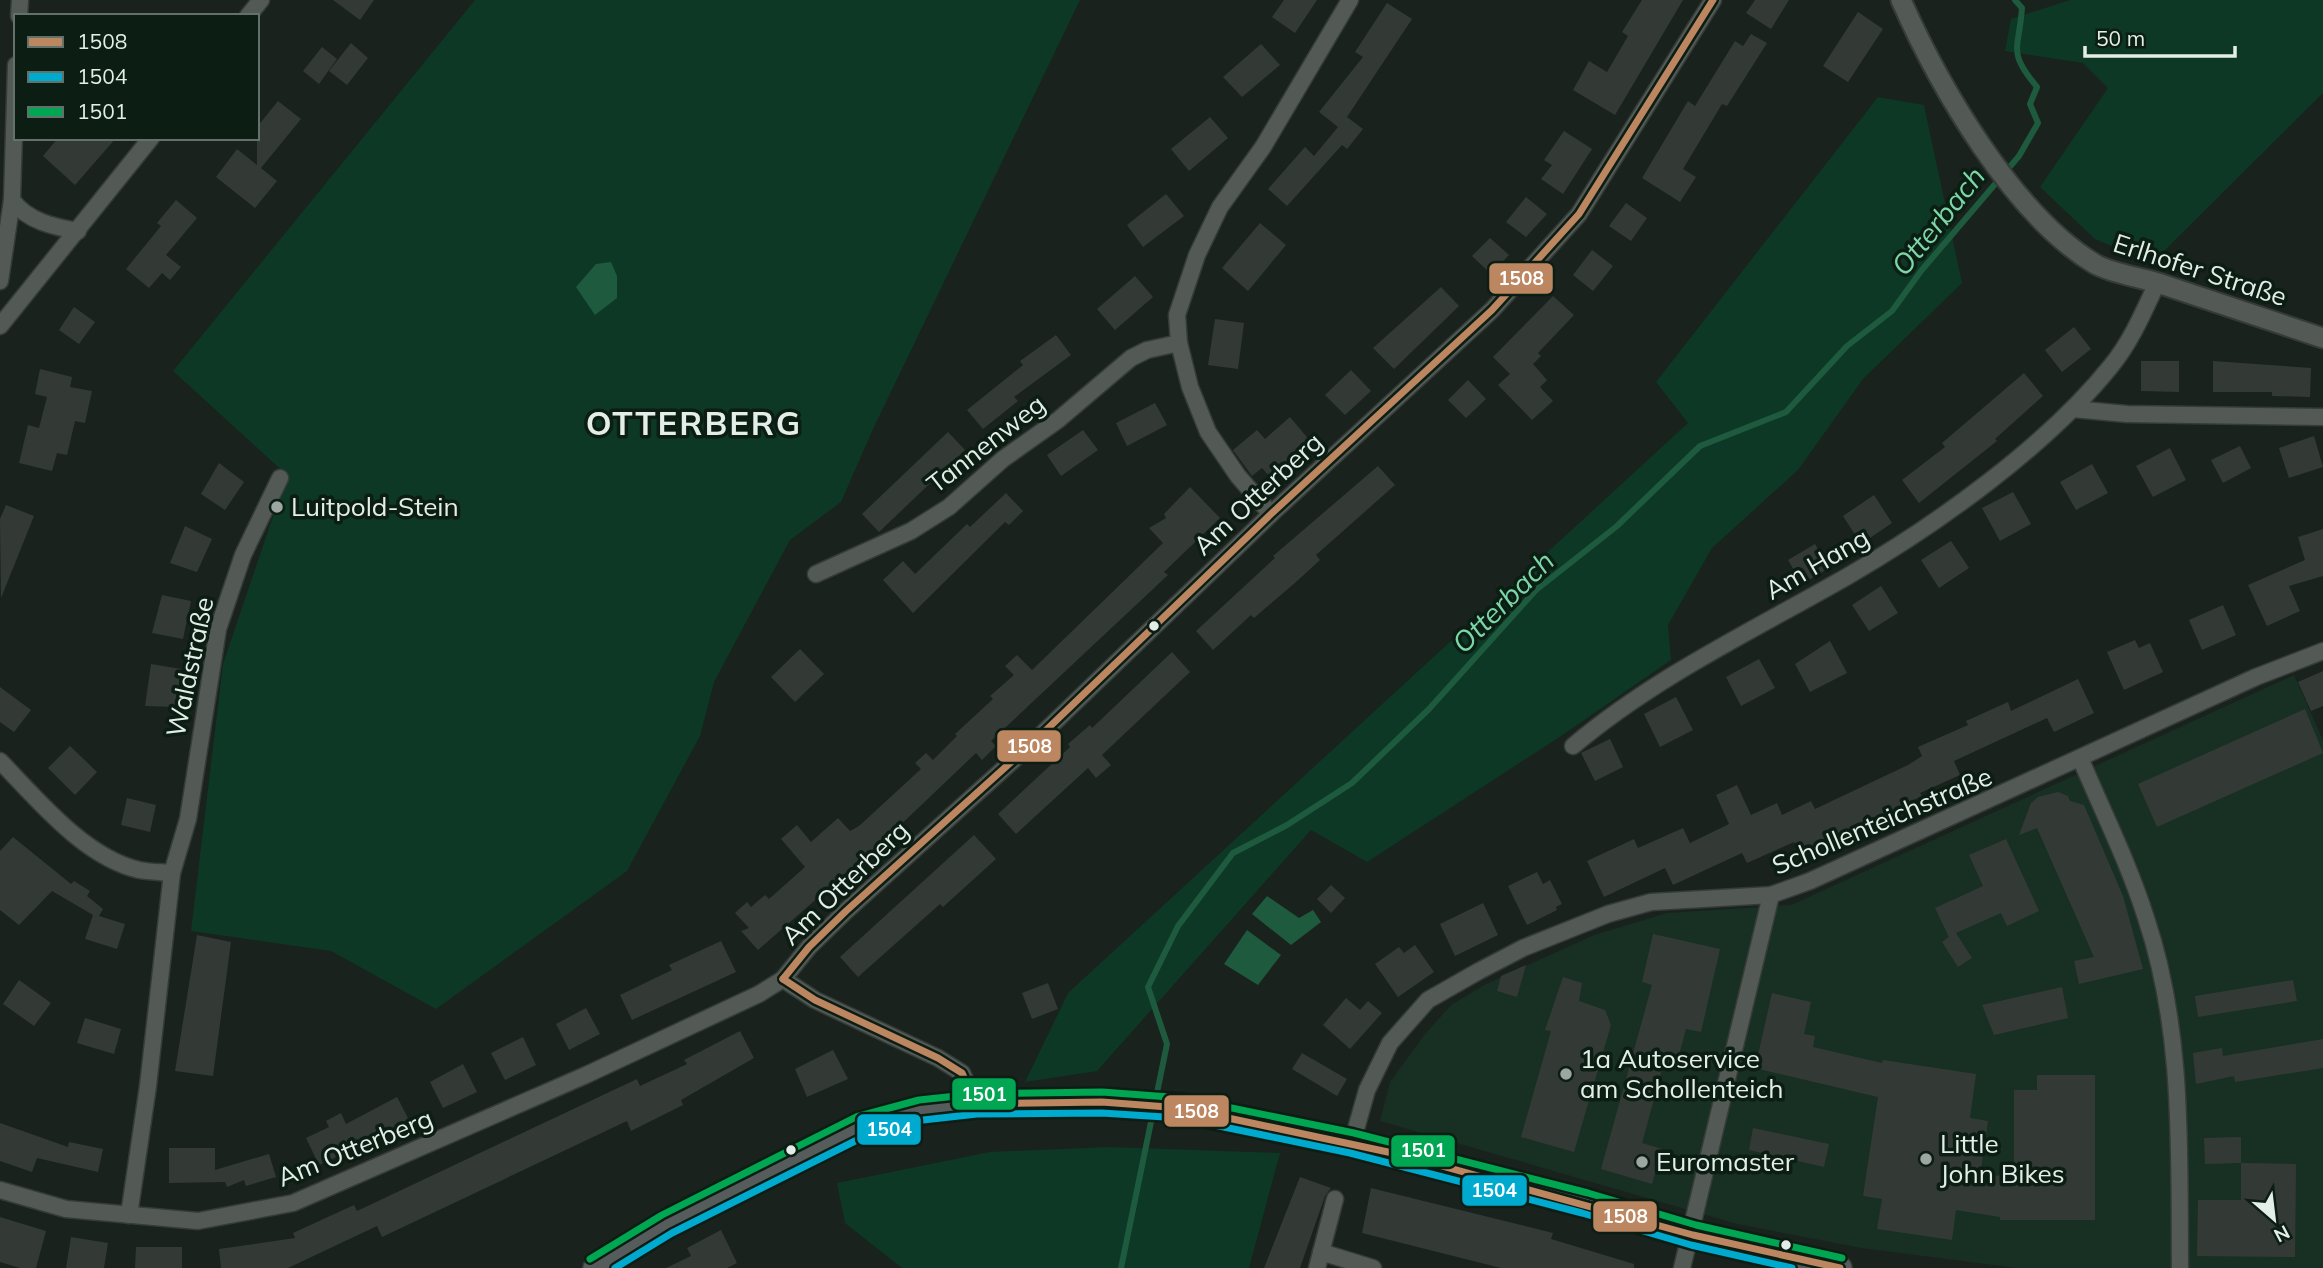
<svg xmlns="http://www.w3.org/2000/svg" width="2323" height="1268" viewBox="0 0 2323 1268" font-family="Mulish,sans-serif">
  <style>
    .built { fill: #182f23 }
    .green { fill: #0d3825 }
    .water { fill: #1e5a3e }
    .lines { fill: none; stroke-linecap: round; stroke-linejoin: round }
    .stream { stroke: #1e5a3e; stroke-width: 6 }
    .building { fill: #333a36 }
    .minor-casing { stroke: #353c38; stroke-width: 19 }
    .tertiary-casing { stroke: #353c38; stroke-width: 23 }
    .secondary-casing { stroke: #353c38; stroke-width: 26 }
    .minor { stroke: #535a56; stroke-width: 16 }
    .tertiary { stroke: #535a56; stroke-width: 19 }
    .secondary { stroke: #555c5b; stroke-width: 23 }
    .bus-1-casing { stroke: #0c1d14; stroke-width: 12 }
    .bus-2-casing { stroke: #0c1d14; stroke-width: 12 }
    .bus-3-casing { stroke: #0c1d14; stroke-width: 12 }
    .bus-1 { stroke: #bb8660; stroke-width: 7 }
    .bus-2 { stroke: #00a9ce; stroke-width: 7 }
    .bus-3 { stroke: #00a651; stroke-width: 7 }
    .poi-dot { fill: #9ca7a1; stroke: #0c1d14; stroke-width: 2.5 }
    .bus-dot { fill: #e3eee8; stroke: #0c1d14; stroke-width: 2.5 }
    .labels { text-anchor: middle; stroke-width: 7; stroke-linejoin: round; paint-order: stroke }
    .street-label { font-size: 26px; fill: #e3eee8; stroke: #0c1d14 }
    .poi-label { font-size: 26px; fill: #e3eee8; stroke: #0c1d14; text-anchor: start }
    .water-label { font-size: 28px; font-style: italic; fill: #7cd7a8; stroke: #0c1d14 }
    .district-label { font-size: 33px; font-weight: bold; letter-spacing: 2px; fill: #e3eee8; stroke: #0c1d14 }
    .line-badge { stroke: #0c1d14; stroke-width: 2.5 }
    .badge-label { font-size: 19px; text-anchor: middle; font-weight: bold; fill: #fff }
  </style>
  <rect width="100%" height="100%" fill="#19221d"/>
  <!-- built -->
  <polygon class="built" points="2294,675 2323,740 2323,1268 2017,1268 1861,1248 1737,1224 1380,1121 1390,1082 1425,1034 1451,1005 1484,985 1594,935 1667,913 1791,905"/>
  <!-- green -->
  <g class="green">
    <polygon points="475,0 1080,0 873,429 841,502 790,540 714,682 700,736 627,871 436,1009 331,951 191,931 223,664 287,475 173,371"/>
    <polygon points="2070,0 2323,0 2323,93 2152,263 2095,239 2040,187 2108,88 2083,63 2005,51 2011,19"/>
    <polygon points="1878,97 1924,105 1962,283 1863,379 1798,470 1712,548 1668,625 1671,660 1561,736 1367,862 1311,830 1097,1071 1025,1082 1068,993 1688,423 1656,382"/>
    <polygon points="1109,1147 1280,1153 1249,1268 902,1268 845,1223 837,1183 990,1152"/>
  </g>
  <!-- water -->
  <g class="water">
    <polygon points="611,262 617,276 617,298 595,315 576,287 596,264"/>
    <polygon points="1267,896 1299,918 1313,910 1321,922 1291,945 1252,914"/>
    <polygon points="1247,930 1281,955 1258,985 1224,964"/>
  </g>
  <g class="lines">
    <!-- stream -->
    <path class="stream" d="M1121 1268 1167 1044 1148 987 1178 926 1233 853 1287 825 1352 783 1429 709 1536 590 1617 526 1700 446 1786 412 1847 346 1892 311 1921 271 2019 156 2038 123 2030 104 2037 87C2007 51 2019 50 2022 8L2015 0"/>
  </g>
  <!-- building -->
  <g class="building">
    <polygon points="333,0 374,0 360,20"/>
    <polygon points="1284,0 1317,0 1295,33 1272,17"/>
    <polygon points="1642,0 1683,0 1615,115 1573,90 1589,61 1607,72 1628,36 1622,32"/>
    <polygon points="1755,0 1789,0 1771,29 1746,13"/>
    <polygon points="1387,3 1412,19 1347,117 1363,129 1347,149 1342,145 1287,206 1268,189 1305,147 1314,156 1338,127 1319,112 1363,57 1355,52"/>
    <polygon points="1858,12 1883,29 1848,82 1823,66"/>
    <polygon points="1751,34 1767,43 1727,106 1722,104 1683,169 1696,177 1680,202 1642,178 1688,101 1695,106 1735,41 1743,46"/>
    <polygon points="351,43 368,58 347,85 329,71"/>
    <polygon points="1261,44 1280,65 1242,97 1223,77"/>
    <polygon points="322,47 337,59 319,84 303,71"/>
    <polygon points="278,101 301,119 261,168 277,181 255,208 216,177 237,149 257,165 257,127"/>
    <polygon points="1210,117 1228,138 1189,171 1171,149"/>
    <polygon points="1564,131 1592,149 1563,194 1541,179 1552,165 1544,160"/>
    <polygon points="58,138 116,138 75,185 43,156"/>
    <polygon points="1166,194 1184,216 1143,247 1127,225"/>
    <polygon points="1526,197 1547,214 1526,237 1506,222"/>
    <polygon points="176,200 197,218 166,255 181,267 170,280 162,273 149,288 126,269 161,226 157,223"/>
    <polygon points="1626,203 1647,218 1631,241 1609,226"/>
    <polygon points="1260,223 1286,245 1248,291 1222,268"/>
    <polygon points="1490,238 1509,255 1491,274 1472,256"/>
    <polygon points="1592,250 1613,266 1593,291 1573,275"/>
    <polygon points="1135,276 1153,297 1115,330 1097,309"/>
    <polygon points="1441,287 1459,306 1394,369 1373,348"/>
    <polygon points="1553,296 1574,315 1538,353 1541,356 1533,364 1547,380 1540,387 1553,401 1532,420 1498,385 1510,374 1493,357"/>
    <polygon points="74,307 95,322 79,344 59,330"/>
    <polygon points="1215,319 1244,323 1238,369 1208,365"/>
    <polygon points="2074,327 2091,349 2062,372 2045,350"/>
    <polygon points="1056,335 1071,355 1014,397 1018,401 983,429 967,410 1023,365 1020,361"/>
    <polygon points="2141,361 2179,361 2179,392 2141,391"/>
    <polygon points="2213,361 2311,368 2310,397 2272,396 2272,392 2213,392"/>
    <polygon points="40,369 72,377 70,387 92,391 85,423 75,421 67,455 57,453 52,471 19,463 28,425 39,428 47,397 35,394"/>
    <polygon points="1351,370 1371,391 1345,415 1325,395"/>
    <polygon points="2024,373 2043,396 1995,439 1997,441 1919,503 1902,480 1945,447 1942,443"/>
    <polygon points="1468,380 1486,399 1466,418 1448,400"/>
    <polygon points="1155,403 1167,425 1127,446 1116,423"/>
    <polygon points="1290,417 1311,442 1270,477 1262,468 1252,476 1233,450 1257,430 1265,439"/>
    <polygon points="1083,430 1098,450 1061,476 1047,455"/>
    <polygon points="948,432 965,450 879,532 862,514"/>
    <polygon points="2314,436 2323,467 2289,478 2279,448"/>
    <polygon points="2240,446 2251,468 2223,483 2211,460"/>
    <polygon points="2170,448 2186,480 2153,497 2136,466"/>
    <polygon points="219,463 244,482 225,510 201,494"/>
    <polygon points="2092,464 2108,493 2076,510 2060,482"/>
    <polygon points="1378,466 1395,485 1316,555 1320,560 1296,582 1254,618 1251,615 1213,650 1196,631 1275,558 1273,556"/>
    <polygon points="1190,487 1220,518 1164,572 1168,575 991,741 996,746 982,760 976,753 892,833 758,950 741,931 749,928 735,913 747,902 751,907 765,895 769,899 805,867 781,839 797,825 811,842 838,818 850,831 859,826 921,769 915,763 926,753 933,760 957,736 955,734 993,699 990,696 1014,675 1005,666 1017,655 1032,670 1163,543 1149,528 1166,518 1164,514"/>
    <polygon points="2013,492 2031,524 2000,541 1982,508"/>
    <polygon points="1006,493 1023,511 1009,525 1005,522 913,613 883,580 903,561 915,574 967,524 970,527"/>
    <polygon points="1874,495 1892,523 1861,544 1843,516"/>
    <polygon points="6,505 34,516 1,598 0,519"/>
    <polygon points="185,526 212,539 197,572 170,563"/>
    <polygon points="2323,529 2323,576 2289,586 2300,611 2267,626 2248,585 2305,560 2298,537"/>
    <polygon points="1951,541 1969,568 1939,588 1921,560"/>
    <polygon points="1815,544 1829,568 1802,584 1788,560"/>
    <polygon points="1881,586 1898,613 1869,631 1852,605"/>
    <polygon points="162,595 191,601 183,639 152,633"/>
    <polygon points="2223,605 2236,635 2202,650 2189,620"/>
    <polygon points="2135,640 2139,648 2150,643 2163,672 2124,690 2107,652"/>
    <polygon points="1830,641 1847,673 1810,692 1795,664"/>
    <polygon points="800,649 824,674 795,702 771,677"/>
    <polygon points="1172,652 1190,672 1102,755 1111,765 1096,778 1088,768 1016,834 998,814 1070,747 1068,744 1090,725 1092,728"/>
    <polygon points="1759,659 1775,688 1741,706 1726,677"/>
    <polygon points="151,664 181,669 176,707 145,706"/>
    <polygon points="2323,671 2323,706 2311,711 2298,682"/>
    <polygon points="2078,679 2094,713 2054,732 2047,718 1954,761 1960,775 1920,793 1922,796 1907,803 1909,809 1842,841 1839,835 1799,853 1794,842 1747,863 1742,853 1673,885 1665,868 1604,897 1587,861 1634,839 1638,848 1683,828 1690,843 1729,824 1716,795 1737,785 1751,815 1777,803 1782,815 1811,801 1815,809 1908,765 1922,756 1918,747 1968,725 1966,721 2008,702 2011,711"/>
    <polygon points="0,687 31,710 14,732 0,722"/>
    <polygon points="1676,697 1693,730 1660,747 1644,714"/>
    <polygon points="2305,709 2323,753 2157,827 2138,784"/>
    <polygon points="1610,739 1623,767 1595,781 1581,753"/>
    <polygon points="70,746 97,772 75,795 48,768"/>
    <polygon points="2058,792 2068,796 2070,801 2084,805 2123,896 2143,969 2079,984 2074,961 2094,957 2037,828 2019,835 2031,803 2038,797"/>
    <polygon points="127,798 156,805 150,832 121,825"/>
    <polygon points="974,835 996,859 943,907 940,904 858,977 840,957"/>
    <polygon points="13,837 71,884 74,881 90,891 87,896 103,909 99,916 125,924 117,949 85,939 93,915 52,891 19,925 0,910 0,851"/>
    <polygon points="2006,839 2039,911 2007,926 2001,913 1956,933 1972,958 1958,967 1942,942 1949,937 1935,908 1983,886 1969,855"/>
    <polygon points="1537,872 1543,884 1550,880 1562,904 1556,907 1557,910 1527,925 1508,886"/>
    <polygon points="1331,885 1345,898 1331,913 1317,899"/>
    <polygon points="1483,903 1498,935 1455,956 1440,924"/>
    <polygon points="1653,934 1720,949 1701,1032 1686,1029 1676,1066 1664,1062 1642,1143 1662,1149 1652,1184 1601,1169 1652,985 1642,982"/>
    <polygon points="197,935 231,942 213,1076 175,1071"/>
    <polygon points="721,941 736,972 632,1020 620,995 672,970 669,965"/>
    <polygon points="1415,945 1434,972 1398,997 1375,964 1399,947 1404,953"/>
    <polygon points="1526,965 1517,997 1497,991 1501,976"/>
    <polygon points="1563,977 1582,983 1579,1001 1605,1010 1611,1025 1574,1152 1521,1137 1551,1031 1545,1030"/>
    <polygon points="19,980 51,1003 34,1026 3,1004"/>
    <polygon points="2293,980 2297,1001 2198,1017 2195,996"/>
    <polygon points="1048,983 1058,1009 1032,1019 1022,993"/>
    <polygon points="2062,987 2068,1018 1994,1035 1982,1005"/>
    <polygon points="1772,993 1811,1002 1804,1034 1815,1036 1813,1047 1882,1063 1883,1060 1976,1074 1970,1118 1988,1121 1980,1176 2014,1175 2014,1090 2037,1090 2037,1075 2095,1075 2095,1220 2000,1220 2000,1217 1956,1210 1952,1240 1877,1229 1882,1199 1863,1196 1878,1097 1755,1068"/>
    <polygon points="1346,998 1360,1010 1368,1001 1382,1013 1350,1049 1323,1025"/>
    <polygon points="586,1008 600,1034 569,1050 556,1024"/>
    <polygon points="85,1018 121,1029 114,1054 77,1043"/>
    <polygon points="740,1031 754,1058 681,1100 683,1105 631,1131 627,1121 382,1237 377,1226 288,1268 221,1268 219,1249 295,1238 293,1233 354,1205 357,1211 637,1079 640,1086 687,1064 684,1060"/>
    <polygon points="523,1037 536,1065 505,1080 491,1053"/>
    <polygon points="2323,1039 2323,1068 2235,1082 2234,1076 2196,1084 2193,1053 2222,1048 2223,1056"/>
    <polygon points="833,1050 848,1079 807,1097 795,1069"/>
    <polygon points="1302,1053 1347,1079 1337,1096 1292,1069"/>
    <polygon points="463,1064 477,1092 443,1108 430,1082"/>
    <polygon points="397,1097 410,1122 319,1165 306,1138 329,1127 326,1121 341,1113 346,1124"/>
    <polygon points="0,1123 68,1147 69,1142 103,1149 98,1172 37,1158 32,1172 0,1161"/>
    <polygon points="1753,1128 1829,1144 1824,1167 1749,1150"/>
    <polygon points="2241,1137 2241,1163 2205,1164 2204,1138"/>
    <polygon points="169,1148 215,1148 215,1170 269,1154 276,1177 246,1186 244,1180 227,1187 225,1182 169,1183"/>
    <polygon points="2241,1163 2296,1164 2295,1257 2197,1256 2198,1200 2241,1200"/>
    <polygon points="1300,1177 1331,1188 1325,1196 1300,1268 1264,1268"/>
    <polygon points="1371,1188 1553,1233 1551,1239 1634,1264 1634,1268 1501,1268 1362,1233"/>
    <polygon points="0,1217 46,1231 36,1268 20,1268 0,1262"/>
    <polygon points="721,1230 737,1263 727,1268 666,1268 691,1256 687,1248"/>
    <polygon points="71,1237 108,1243 104,1268 66,1268"/>
    <polygon points="136,1247 182,1247 182,1268 135,1268"/>
  </g>
  <g class="lines">
    <defs>
      <g id="minor">
        <polyline points="19,16 20,0"/>
        <polyline points="248,16 261,0"/>
        <path d="M12 200C27 221 54 227 78 231"/>
        <polyline points="0,281 12,200 16,65"/>
        <polyline points="0,326 151,138"/>
        <polyline points="2073,409 2127,414 2323,417"/>
        <polyline points="1271,514 1238,476 1208,432 1190,387 1179,343 1177,315 1197,255 1220,207 1263,147 1350,0"/>
        <polyline points="816,574 911,531 949,507 1003,459 1058,420 1131,358 1147,350 1179,343"/>
        <path d="M1573 746C1656 676 1754 630 1848 576 1936 525 2047 446 2111 366 2131 342 2144 311 2157 283"/>
        <path d="M2081 760C2103 812 2129 864 2146 918 2184 1031 2179 1151 2180 1268"/>
        <path d="M0 761C38 800 84 857 139 870 150 872 161 872 172 873"/>
        <polyline points="783,979 815,1000 938,1058 962,1073 976,1104"/>
        <polyline points="1352,1143 1367,1090 1390,1043 1428,1000 1479,971 1523,948 1608,914 1651,902 1771,895 1810,881 2256,677 2323,651"/>
        <polyline points="0,1190 66,1209 198,1221 293,1203 586,1075 759,994 783,979 809,947 846,911 1040,736 1271,514 1492,310 1579,214 1713,0"/>
        <polyline points="129,1215 148,1086 172,873 188,819 218,629 243,555 280,478"/>
        <polyline points="1321,1252 1373,1268"/>
        <polyline points="1317,1268 1335,1199"/>
        <polyline points="1682,1268 1771,895"/>
      </g>
      <path id="tertiary" d="M1901 0C1939 86 2013 215 2095 264 2113 274 2140 277 2161 284 2215 302 2269 320 2323 338"/>
      <polyline id="secondary" points="595,1268 667,1224 859,1127 921,1110 976,1104 1102,1102 1181,1108 1352,1143 1585,1203 1693,1235 1840,1268"/>
    </defs>
    <!-- minor casing -->
    <use href="#minor" class="minor-casing"/>
    <!-- tertiary casing -->
    <use href="#tertiary" class="tertiary-casing"/>
    <!-- secondary casing -->
    <use href="#secondary" class="secondary-casing"/>
    <!-- minor -->
    <use href="#minor" class="minor"/>
    <!-- tertiary -->
    <use href="#tertiary" class="tertiary"/>
    <!-- secondary -->
    <use href="#secondary" class="secondary"/>
    <defs>
      <g id="bus-1">
        <polyline points="783,979 809,947 846,911 1040,736 1271,514 1492,310 1579,214 1713,0"/>
        <polyline points="783,979 815,1000 938,1058 962,1073 976,1104"/>
        <polyline points="976,1104 1102,1102 1181,1108 1402,1155 1693,1235 1840,1268"/>
      </g>
      <polyline id="bus-2" points="615,1268 672,1233 863,1137 923,1120 977,1114 1102,1113 1180,1118 1350,1153 1582,1213 1691,1245 1792,1268"/>
      <polyline id="bus-3" points="590,1259 662,1215 856,1117 919,1100 975,1094 1102,1092 1183,1098 1354,1133 1588,1193 1696,1225 1842,1258"/>
    </defs>
    <!-- bus-1 casing -->
    <use href="#bus-1" class="bus-1-casing"/>
    <!-- bus-2 casing -->
    <use href="#bus-2" class="bus-2-casing"/>
    <!-- bus-3 casing -->
    <use href="#bus-3" class="bus-3-casing"/>
    <!-- bus-1 -->
    <use href="#bus-1" class="bus-1"/>
    <!-- bus-2 -->
    <use href="#bus-2" class="bus-2"/>
    <!-- bus-3 -->
    <use href="#bus-3" class="bus-3"/>
  </g>
  <!-- markers -->
  <g class="poi-dot">
    <circle cx="277" cy="507" r="7"/>
    <circle cx="1566" cy="1074" r="7"/>
    <circle cx="1926" cy="1159" r="7"/>
    <circle cx="1642" cy="1162" r="7"/>
  </g>
  <g class="bus-dot">
    <circle cx="1154" cy="626" r="6"/>
    <circle cx="791" cy="1150" r="6"/>
    <circle cx="1786" cy="1245" r="6"/>
  </g>
  <g class="labels">
    <!-- street labels -->
    <g class="street-label">
      <text transform="translate(2200 270) rotate(18)" y="9">Erlhofer Straße</text>
      <text transform="translate(986 444) rotate(-38)" y="9">Tannenweg</text>
      <text transform="translate(1258 494) rotate(-43)" y="9">Am Otterberg</text>
      <text transform="translate(1817 564) rotate(-30)" y="9">Am Hang</text>
      <text transform="translate(190 667) rotate(-78)" y="9">Waldstraße</text>
      <text transform="translate(1882 821) rotate(-23)" y="9">Schollenteichstraße</text>
      <text transform="translate(845 883) rotate(-44)" y="9">Am Otterberg</text>
      <text transform="translate(355 1148) rotate(-22)" y="9">Am Otterberg</text>
    </g>
    <!-- poi labels -->
    <g class="poi-label">
      <text x="291" y="516">Luitpold-Stein</text>
      <text x="1580" y="1068">1a Autoservice<tspan x="1580" dy="30">am Schollenteich</tspan></text>
      <text x="1940" y="1153">Little<tspan x="1940" dy="30">John Bikes</tspan></text>
      <text x="1656" y="1171">Euromaster</text>
    </g>
    <!-- water labels -->
    <g class="water-label">
      <text transform="translate(1938 221) rotate(-51)" y="10">Otterbach</text>
      <text transform="translate(1503 602) rotate(-45)" y="10">Otterbach</text>
    </g>
    <!-- district labels -->
    <g class="district-label">
      <text x="694" y="435">OTTERBERG</text>
    </g>
  </g>
  <g class="line-badge">
    <rect x="1488" y="262" width="66" height="33" rx="7" fill="#bb8660"/>
    <rect x="996" y="729" width="66" height="34" rx="7" fill="#bb8660"/>
    <rect x="951" y="1077" width="66" height="34" rx="7" fill="#00a651"/>
    <rect x="1163" y="1094" width="67" height="34" rx="7" fill="#bb8660"/>
    <rect x="856" y="1113" width="66" height="33" rx="7" fill="#00a9ce"/>
    <rect x="1390" y="1134" width="66" height="34" rx="7" fill="#00a651"/>
    <rect x="1461" y="1174" width="67" height="33" rx="7" fill="#00a9ce"/>
    <rect x="1592" y="1200" width="66" height="33" rx="7" fill="#bb8660"/>
  </g>
  <g class="badge-label">
    <text x="1521" y="285">1508</text>
    <text x="1029" y="753">1508</text>
    <text x="984" y="1101">1501</text>
    <text x="1196" y="1118">1508</text>
    <text x="889" y="1136">1504</text>
    <text x="1423" y="1157">1501</text>
    <text x="1494" y="1197">1504</text>
    <text x="1625" y="1223">1508</text>
  </g>
  <!-- legend -->
  <rect x="14" y="14" width="245" height="126" fill="#0c1d14" stroke="#627169" stroke-width="2"/>
  <rect x="28" y="37" width="35" height="10" fill="#bb8660" stroke="#627169" stroke-width="2"/>
  <text x="77" y="49" font-size="21" fill="#e3eee8">1508</text>
  <rect x="28" y="72" width="35" height="10" fill="#00a9ce" stroke="#627169" stroke-width="2"/>
  <text x="77" y="84" font-size="21" fill="#e3eee8">1504</text>
  <rect x="28" y="107" width="35" height="10" fill="#00a651" stroke="#627169" stroke-width="2"/>
  <text x="77" y="119" font-size="21" fill="#e3eee8">1501</text>
  <!-- north arrow -->
  <g transform="translate(2274 1219) rotate(152)" stroke="#0c1d14" stroke-width="5" paint-order="stroke">
  <path d="M0-5L12 26L0 18L-12 26Z" fill="#e3eee8"/>
  <text y="-10" font-size="19" font-weight="bold" text-anchor="middle" fill="#e3eee8">N</text>
  </g>
  <!-- scale -->
  <path d="M2085 46v10h150v-10" fill="none" stroke="#e3eee8" stroke-width="3.5"/>
  <text x="2096" y="46" font-size="21" fill="#e3eee8" stroke="#0c1d14" stroke-width="5" paint-order="stroke">50 m</text>
</svg>
